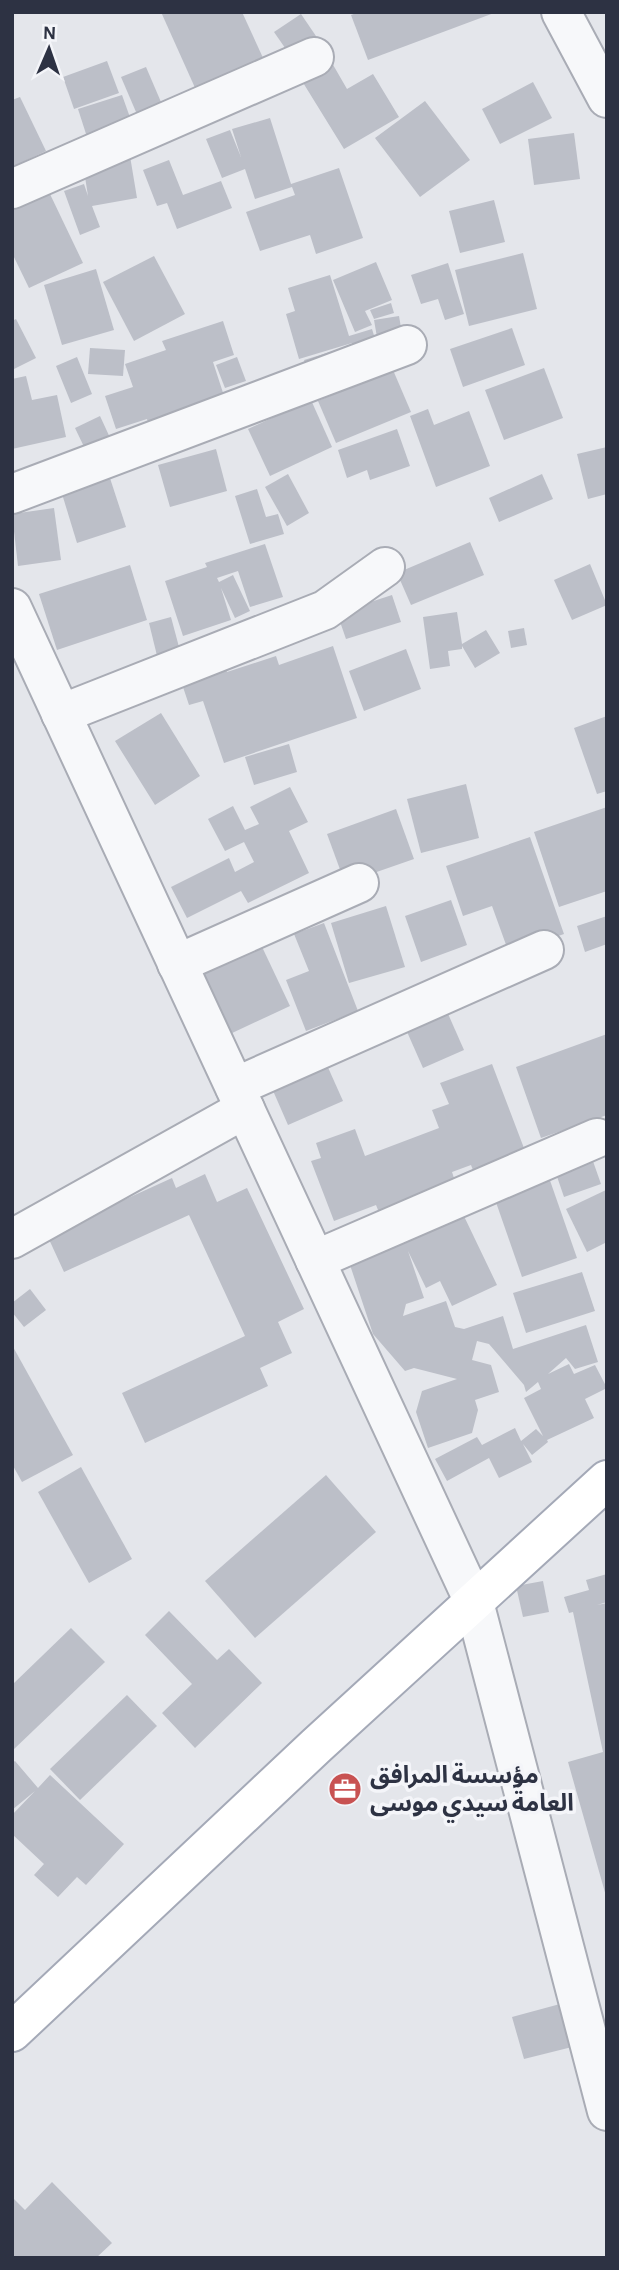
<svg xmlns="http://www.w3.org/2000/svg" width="619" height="2270" viewBox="0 0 619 2270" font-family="'Alegreya Sans','Noto Sans Arabic',sans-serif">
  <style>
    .building { fill: #bcbfc8 }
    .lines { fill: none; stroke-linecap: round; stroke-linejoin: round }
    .minor-casing { stroke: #a9acb5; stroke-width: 42 }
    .major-casing { stroke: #a4a9b7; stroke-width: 42 }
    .minor { stroke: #f7f8fa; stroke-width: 38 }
    .major { stroke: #fff; stroke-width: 38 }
    .labels { text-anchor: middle; stroke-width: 7; stroke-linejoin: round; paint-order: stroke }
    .poi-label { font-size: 24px; font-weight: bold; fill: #2d3243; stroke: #f4f5f9; text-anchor: start }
  </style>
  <rect width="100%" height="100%" fill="#e4e6eb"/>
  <!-- building -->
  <g class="building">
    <polygon points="161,12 242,12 264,60 196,90"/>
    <polygon points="359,12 494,12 494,13 368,60 351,15"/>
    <polygon points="301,14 318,39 292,58 274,32"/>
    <polygon points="107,61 119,93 74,109 63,77"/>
    <polygon points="332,63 347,89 373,74 399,117 344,149 302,81"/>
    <polygon points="146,67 164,109 139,119 121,77"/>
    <polygon points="533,82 552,118 500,144 482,109"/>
    <polygon points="122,95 132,123 87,137 78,109"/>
    <polygon points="20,97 46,151 12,167 12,100"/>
    <polygon points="425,101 470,160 420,197 375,138"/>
    <polygon points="270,118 291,184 339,168 363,238 316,254 310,235 260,251 246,212 295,195 292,187 255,199 245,169 222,178 206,139 230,130 241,157 232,129"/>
    <polygon points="574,133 580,179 534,185 528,139"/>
    <polygon points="130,156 137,198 92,206 100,227 80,235 64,191 84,184 88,196 83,164"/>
    <polygon points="169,160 183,195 221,181 232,208 177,229 167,203 157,206 143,170"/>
    <polygon points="49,192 83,263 29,288 12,253 12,209"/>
    <polygon points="494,200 505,242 460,253 449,211"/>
    <polygon points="523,253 537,309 469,326 455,270"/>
    <polygon points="154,256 185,314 134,341 103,282"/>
    <polygon points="376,262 392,300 365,311 372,325 355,332 333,280"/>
    <polygon points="448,263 464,314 445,320 438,299 421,304 411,275"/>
    <polygon points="96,269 114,330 62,345 44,285"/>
    <polygon points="330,275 349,336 372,329 377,345 310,379 304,360 353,345 352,343 299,359 286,314 295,311 288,288"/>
    <polygon points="391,303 394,313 374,319 370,310"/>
    <polygon points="399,316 403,339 378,343 374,320"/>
    <polygon points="16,319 36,358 12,370 12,321"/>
    <polygon points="223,321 234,355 213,362 227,405 152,435 147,419 116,429 105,396 133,387 125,364 166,350 162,341"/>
    <polygon points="512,328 525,365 463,387 450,349"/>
    <polygon points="90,348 125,350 123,376 88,374"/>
    <polygon points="77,357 92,394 71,403 56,366"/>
    <polygon points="237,357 246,381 225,388 216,365"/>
    <polygon points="544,368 563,418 504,440 485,390"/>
    <polygon points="393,370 411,412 336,443 318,401"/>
    <polygon points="26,376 32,400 57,395 66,437 12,449 12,379"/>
    <polygon points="311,400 332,447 270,476 248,429"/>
    <polygon points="428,409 434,425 469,411 490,466 436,487 410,416"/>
    <polygon points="100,416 112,442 87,453 75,428"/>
    <polygon points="397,429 410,466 370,480 367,470 347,478 338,450"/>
    <polygon points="607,447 607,494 588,499 577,454"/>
    <polygon points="216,449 227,491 170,507 158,465"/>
    <polygon points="107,469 126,527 77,543 59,484"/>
    <polygon points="288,474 309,513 287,526 265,487"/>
    <polygon points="542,474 553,499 499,522 489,498"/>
    <polygon points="257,489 266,517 278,514 284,534 250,544 235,496"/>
    <polygon points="54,508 61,560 18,566 12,514"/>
    <polygon points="470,542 484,575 411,605 397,573"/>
    <polygon points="265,544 283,597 250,607 238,571 217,578 219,582 233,575 250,611 235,618 221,588 231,620 183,636 165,581 207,567 205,563"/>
    <polygon points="590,564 607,605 572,620 554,580"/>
    <polygon points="130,565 147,620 57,650 39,594"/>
    <polygon points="392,595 401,622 346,639 337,613"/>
    <polygon points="457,612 462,644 486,630 500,653 475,668 462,646 462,649 448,651 450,666 430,669 423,617"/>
    <polygon points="171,617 183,662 160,668 149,623"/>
    <polygon points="524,628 527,645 511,648 508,631"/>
    <polygon points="333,646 357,718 224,763 203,701 189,705 177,669 221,654 227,672 276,656 279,665"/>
    <polygon points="406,649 421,689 364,711 349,671"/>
    <polygon points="161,713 200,776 155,805 115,741"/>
    <polygon points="607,716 607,791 597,794 574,728"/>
    <polygon points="289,744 297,772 254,785 245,757"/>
    <polygon points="466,784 479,838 421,853 407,799"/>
    <polygon points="290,787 308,822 289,831 309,873 248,903 241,891 187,918 171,887 229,858 235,872 254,862 244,842 225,851 208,819 233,806 245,830 259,824 250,807"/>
    <polygon points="607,807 607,891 559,907 534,832"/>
    <polygon points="396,809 414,859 345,883 327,834"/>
    <polygon points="530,837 564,934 509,953 492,906 463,916 446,866"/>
    <polygon points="451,900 467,945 421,962 405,916"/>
    <polygon points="386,906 405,967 349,983 331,923"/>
    <polygon points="607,916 607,944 585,952 577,926"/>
    <polygon points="324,923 358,1011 306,1031 286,980 309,971 294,934"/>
    <polygon points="255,932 290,1006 230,1034 195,960"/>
    <polygon points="445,1007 464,1050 423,1068 404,1025"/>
    <polygon points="607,1034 607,1115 541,1138 516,1067"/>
    <polygon points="322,1054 343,1101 288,1125 267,1077"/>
    <polygon points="492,1064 530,1164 478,1183 471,1165 452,1172 460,1196 384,1225 376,1205 334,1221 311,1161 321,1158 316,1143 355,1129 365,1156 439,1128 432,1110 449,1104 440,1083"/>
    <polygon points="588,1147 601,1184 564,1197 551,1159"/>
    <polygon points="546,1169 577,1258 522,1277 491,1188"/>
    <polygon points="205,1174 217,1202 247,1188 304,1309 278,1322 292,1353 260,1368 268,1386 145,1443 122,1393 245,1336 189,1215 64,1272 47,1235 172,1178 176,1188"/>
    <polygon points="606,1190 607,1242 587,1252 566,1209"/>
    <polygon points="462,1212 497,1285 452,1306 440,1281 426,1288 408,1251 424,1298 406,1304 403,1316 446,1301 455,1327 464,1329 503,1316 513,1349 586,1325 598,1362 575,1369 566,1358 548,1374 569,1364 574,1374 595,1365 607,1388 585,1399 594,1418 547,1440 548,1442 532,1455 523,1444 532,1462 499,1478 489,1458 447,1481 435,1459 477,1437 482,1445 515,1428 521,1441 536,1429 543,1436 524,1398 541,1389 538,1382 526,1392 524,1385 489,1344 477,1341 472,1360 491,1365 499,1392 475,1400 478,1410 472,1433 428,1448 416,1412 422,1391 457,1379 414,1368 405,1371 373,1334 348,1259"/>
    <polygon points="582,1272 595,1311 526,1333 513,1293"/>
    <polygon points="30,1289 46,1310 24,1327 12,1312 12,1303"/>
    <polygon points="12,1345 73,1455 22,1482 12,1464"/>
    <polygon points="81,1467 132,1559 89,1583 38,1492"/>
    <polygon points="326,1475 376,1532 255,1638 205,1581"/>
    <polygon points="607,1574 607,1602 597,1605 607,1603 606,1896 568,1762 603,1752 573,1612 569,1613 564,1597 589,1590 586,1580"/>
    <polygon points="543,1581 549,1612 523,1617 516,1586"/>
    <polygon points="169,1611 217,1660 229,1649 262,1683 195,1748 162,1713 192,1684 145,1635"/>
    <polygon points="71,1628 105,1662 12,1751 12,1685"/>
    <polygon points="127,1695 157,1726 80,1800 50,1769"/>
    <polygon points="15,1761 38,1788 50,1775 124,1844 86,1885 77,1877 58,1897 34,1875 44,1864 12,1834 12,1815 35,1791 12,1810 12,1763"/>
    <polygon points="560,2004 572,2047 524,2059 512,2017"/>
    <polygon points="52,2182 112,2243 96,2258 12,2258 12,2197 25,2210"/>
  </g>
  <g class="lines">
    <defs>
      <g id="minor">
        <polyline points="561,12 607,98"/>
        <polyline points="12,189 314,57"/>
        <polyline points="12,494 407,345"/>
        <polyline points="12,608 474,1602 607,2111"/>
        <polyline points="61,714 325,610 385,567"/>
        <polyline points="177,964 359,883"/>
        <polyline points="235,1087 544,950"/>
        <polyline points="12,1239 245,1109"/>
        <polyline points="315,1260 597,1138"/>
      </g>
      <polyline id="major" points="12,2032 316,1746 607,1480"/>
    </defs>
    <!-- minor casing -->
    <use href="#minor" class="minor-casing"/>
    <!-- major casing -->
    <use href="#major" class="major-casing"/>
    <!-- minor -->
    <use href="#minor" class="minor"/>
    <!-- major -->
    <use href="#major" class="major"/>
  </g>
  <!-- icons -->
  <defs>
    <symbol id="office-disc" viewBox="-11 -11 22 22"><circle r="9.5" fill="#c85252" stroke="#f4f5f9"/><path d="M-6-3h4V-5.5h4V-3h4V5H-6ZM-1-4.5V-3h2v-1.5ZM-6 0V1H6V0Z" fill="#fff"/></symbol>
  </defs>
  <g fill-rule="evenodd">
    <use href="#office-disc" x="326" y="1770" width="38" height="38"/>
  </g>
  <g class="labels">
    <!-- poi labels -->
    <g class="poi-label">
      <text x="370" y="1783">مؤسسة المرافق<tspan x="370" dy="28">العامة سيدي موسى</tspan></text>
    </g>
  </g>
  <!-- border -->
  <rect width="619" height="2270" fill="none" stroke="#2d3243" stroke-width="28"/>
  <!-- north arrow -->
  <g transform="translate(49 49) rotate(2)" stroke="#f4f5f9" stroke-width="5" paint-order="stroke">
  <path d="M0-5L12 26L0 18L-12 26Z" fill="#2d3243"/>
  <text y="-10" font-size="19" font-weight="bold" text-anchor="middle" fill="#2d3243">N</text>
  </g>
</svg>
